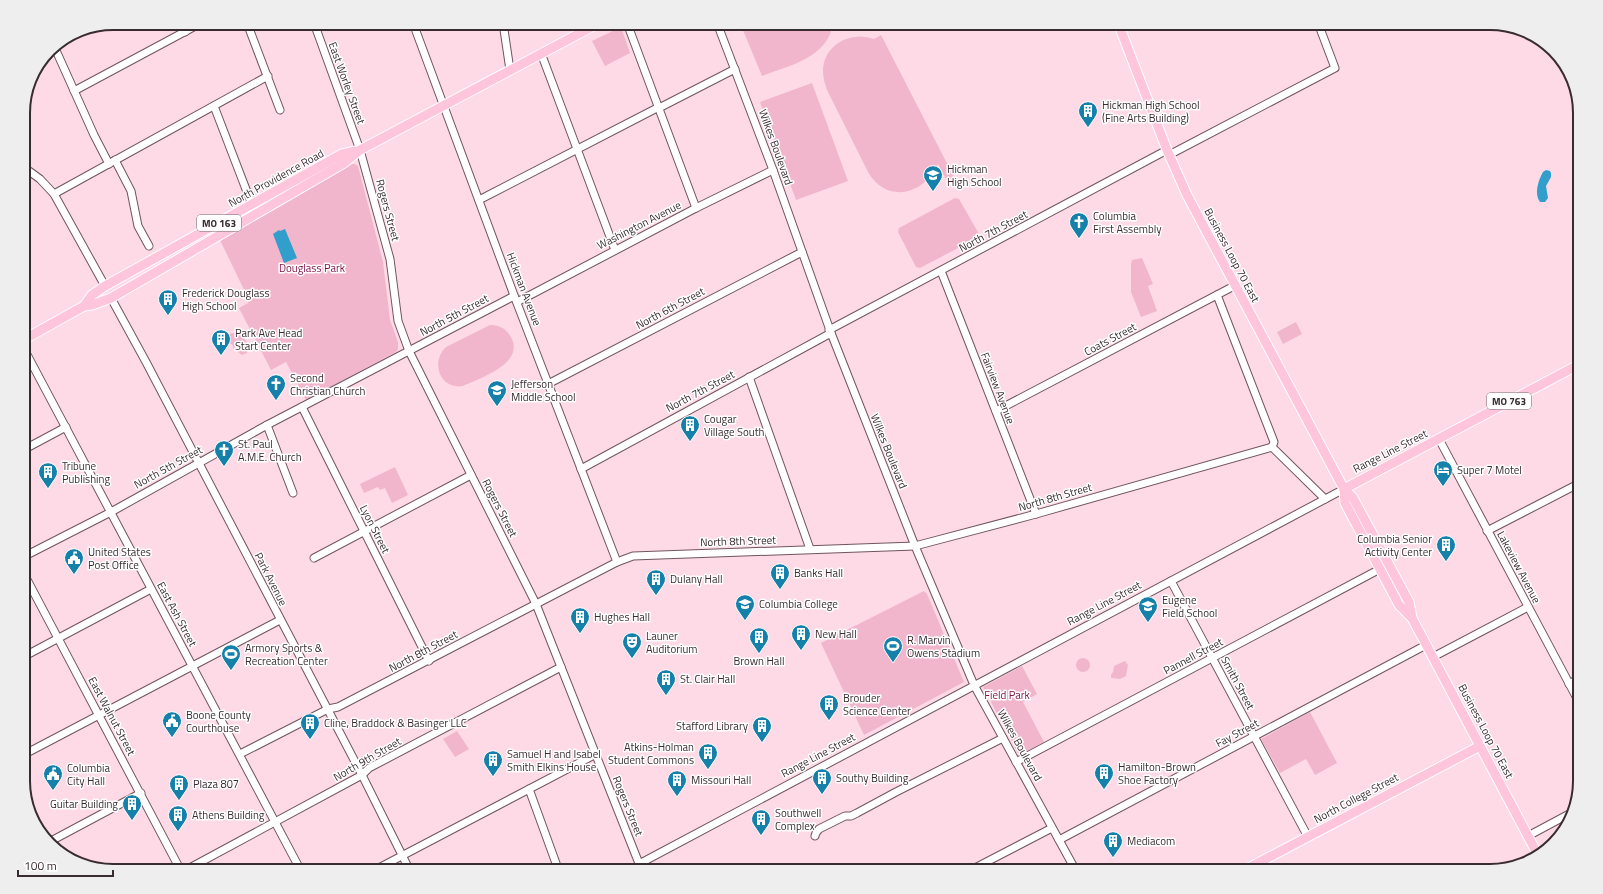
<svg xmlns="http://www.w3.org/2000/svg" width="1603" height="894" viewBox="0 0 1603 894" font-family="'Titillium Web',sans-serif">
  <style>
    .green { fill: #f1b6cc }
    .water { fill: #319ecb }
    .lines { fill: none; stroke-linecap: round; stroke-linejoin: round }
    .minor-casing { stroke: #71545e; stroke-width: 9 }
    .major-casing { stroke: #fff; stroke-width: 11 }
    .minor { stroke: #fff; stroke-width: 7 }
    .major { stroke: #fec5db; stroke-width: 9 }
    .labels { text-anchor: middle; stroke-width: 3; stroke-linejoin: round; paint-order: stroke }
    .shield { fill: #fff; stroke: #746b6f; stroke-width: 1 }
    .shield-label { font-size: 10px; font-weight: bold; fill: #392c31 }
    .street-label { font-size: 11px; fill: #392c31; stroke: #fff }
    .poi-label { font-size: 11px; fill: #392c31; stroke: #fff; text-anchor: start }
    .park-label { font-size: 11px; fill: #7d134a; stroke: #fff }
    .rim { fill: none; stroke: #392c31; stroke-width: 2 }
  </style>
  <rect width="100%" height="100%" fill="#fddae6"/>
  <!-- green -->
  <g class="green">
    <path d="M740 23H833C828 58 790 65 762 76Z"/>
    <polygon points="621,27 630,53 605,66 592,41"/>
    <path d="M881 35 955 179 948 183 938 164C925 194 887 205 868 172L827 90C825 84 823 78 823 71 823 45 851 30 874 39Z"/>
    <polygon points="812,83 848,181 796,200 760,102"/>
    <polygon points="352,164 355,164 358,166 383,262 390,320 398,342 398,349 396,352 306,400 286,362 271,370 239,308 248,303 248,298 220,240"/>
    <polygon points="955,198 959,199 979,234 977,238 920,268 916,267 898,232 899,228"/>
    <polygon points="1142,258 1153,284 1148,286 1157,311 1141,317 1131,292 1131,264 1132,260"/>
    <polygon points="1296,322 1302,334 1283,344 1277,332"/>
    <path d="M490 325C497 325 504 327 509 334 529 362 481 378 463 386 440 390 430 362 446 347Z"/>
    <path d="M232 333C242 333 245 338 249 347L247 353 242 355 234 349 232 344 226 343 227 335Z"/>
    <polygon points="395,467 408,495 392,503 385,488 380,490 378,487 364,493 360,484"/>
    <polygon points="924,591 927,594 964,682 864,735 821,643"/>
    <circle cx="1083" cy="665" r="7"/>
    <polygon points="1125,661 1128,665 1126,676 1120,679 1111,678 1111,675 1113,672 1114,666"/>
    <polygon points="1022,666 1037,694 1023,702 1044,742 1025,752 1018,753 983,687"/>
    <polygon points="1310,712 1337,763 1315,775 1306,759 1280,773 1261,739"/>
    <polygon points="457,731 469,749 455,757 443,739"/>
  </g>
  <!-- water -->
  <g class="water">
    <path d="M1546 170 1550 171 1551 173V177L1546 186 1548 198 1545 202H1540C1534 194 1538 181 1543 172Z"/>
    <polygon points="285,229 297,258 284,263 273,234 279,230 280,231"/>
  </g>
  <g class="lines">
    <defs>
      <g id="minor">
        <polyline points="182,23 185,32"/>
        <polyline points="247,23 280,110"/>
        <polyline points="314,23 360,150 390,259 398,321 409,351 536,604 642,871"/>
        <polyline points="413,23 515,298 617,562"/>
        <polyline points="503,23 510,70"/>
        <polyline points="627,23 696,208"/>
        <polyline points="717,23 773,170 831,333 915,546 974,685 1076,871"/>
        <polyline points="1120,28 1134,23"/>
        <polyline points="54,46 94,135 109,164"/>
        <polyline points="541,53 615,250"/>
        <polyline points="74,91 201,23"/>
        <polyline points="214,106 252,205"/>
        <polyline points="659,108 735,69"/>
        <polyline points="1169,155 1335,68 1318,23"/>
        <polyline points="115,160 131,191 138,226 149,246"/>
        <polyline points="23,169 29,171 40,179 54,194 105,286"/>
        <polyline points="54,194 268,76"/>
        <polyline points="479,200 659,107"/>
        <polyline points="941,271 1036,514"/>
        <polyline points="1217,295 1274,442 1272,447 1325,499"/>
        <polyline points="111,298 146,362 362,775 410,871"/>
        <polyline points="517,302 696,208 773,170"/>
        <polyline points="829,330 1167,150"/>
        <polyline points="23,347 301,871"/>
        <polyline points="749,377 810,549"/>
        <polyline points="548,384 802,252"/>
        <polyline points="302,407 429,661"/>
        <polyline points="996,411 1234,286"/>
        <polyline points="267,425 293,493"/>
        <polyline points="1439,439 1580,704"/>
        <polyline points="23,450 66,427"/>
        <polyline points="581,469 831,333"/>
        <polyline points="1487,531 1580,483"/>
        <polyline points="23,557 111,512 267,425 514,296"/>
        <polyline points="314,558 471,475"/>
        <polyline points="23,572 181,871"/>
        <polyline points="1171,581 1308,837"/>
        <polyline points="23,657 151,589"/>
        <polyline points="1433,657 1528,607"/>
        <polyline points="1569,684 1580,678"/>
        <polyline points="240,754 328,709 338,707 588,577 617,562 633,556 915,546 1036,514 1272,447"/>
        <polyline points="23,755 280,620"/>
        <polyline points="1016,762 1380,569"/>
        <polyline points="529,789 557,866"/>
        <polyline points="815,836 816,833 819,829 845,816 851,816 857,813 896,792 1003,738"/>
        <polyline points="1528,836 1571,813"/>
        <polyline points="1059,840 1426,645"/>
        <polyline points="51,841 141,793"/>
        <polyline points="639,864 1344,489"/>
        <polyline points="184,871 362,775 369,768 561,667"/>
        <polyline points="373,871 596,754"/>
        <polyline points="969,871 1052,828"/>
      </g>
      <g id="major">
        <polyline points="1118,23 1167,150 1187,195 1344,489 1353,498 1409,602 1412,618"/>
        <polyline points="84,306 92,305 111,298 344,163 360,150 599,23"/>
        <polyline points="23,340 84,306 92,295 105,286 342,154 356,151"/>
        <polyline points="1344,489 1345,503 1399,605 1412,618 1538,855"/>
        <polyline points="1344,489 1580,364"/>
        <polyline points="1243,871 1480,746"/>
      </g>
    </defs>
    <!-- minor casing -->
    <use href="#minor" class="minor-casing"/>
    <!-- major casing -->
    <use href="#major" class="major-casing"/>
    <!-- minor -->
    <use href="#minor" class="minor"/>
    <!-- major -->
    <use href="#major" class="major"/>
  </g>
  <!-- icons -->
  <defs>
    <symbol id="building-pin" viewBox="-11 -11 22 30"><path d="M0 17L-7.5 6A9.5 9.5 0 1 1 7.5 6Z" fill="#1581aa" stroke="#fff"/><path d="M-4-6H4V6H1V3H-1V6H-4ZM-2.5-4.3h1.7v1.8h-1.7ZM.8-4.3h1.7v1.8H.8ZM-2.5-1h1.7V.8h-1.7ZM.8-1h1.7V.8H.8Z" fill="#fff"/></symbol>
    <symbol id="school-pin" viewBox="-11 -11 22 30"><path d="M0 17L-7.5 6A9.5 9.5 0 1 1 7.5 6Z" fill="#1581aa" stroke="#fff"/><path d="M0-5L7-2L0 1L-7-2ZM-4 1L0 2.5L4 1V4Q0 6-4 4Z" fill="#fff"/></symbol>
    <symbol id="church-pin" viewBox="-11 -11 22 30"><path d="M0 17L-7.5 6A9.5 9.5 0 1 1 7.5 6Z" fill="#1581aa" stroke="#fff"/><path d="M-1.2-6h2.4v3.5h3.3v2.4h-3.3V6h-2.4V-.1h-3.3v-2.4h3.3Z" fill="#fff"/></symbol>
    <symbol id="hotel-pin" viewBox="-11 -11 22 30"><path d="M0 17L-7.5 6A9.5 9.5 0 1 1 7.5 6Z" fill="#1581aa" stroke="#fff"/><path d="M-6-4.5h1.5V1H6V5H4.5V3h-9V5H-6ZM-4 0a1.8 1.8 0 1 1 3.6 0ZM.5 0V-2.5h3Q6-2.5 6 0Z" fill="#fff"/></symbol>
    <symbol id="civic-pin" viewBox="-11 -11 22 30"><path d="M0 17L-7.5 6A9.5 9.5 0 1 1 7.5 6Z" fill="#1581aa" stroke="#fff"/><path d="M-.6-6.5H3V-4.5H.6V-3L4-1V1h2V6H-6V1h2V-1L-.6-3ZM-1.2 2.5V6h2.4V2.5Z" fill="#fff"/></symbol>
    <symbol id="university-pin" viewBox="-11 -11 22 30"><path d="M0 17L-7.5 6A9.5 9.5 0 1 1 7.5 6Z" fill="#1581aa" stroke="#fff"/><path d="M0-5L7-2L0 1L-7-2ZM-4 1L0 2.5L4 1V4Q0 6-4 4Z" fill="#fff"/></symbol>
    <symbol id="theatre-pin" viewBox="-11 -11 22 30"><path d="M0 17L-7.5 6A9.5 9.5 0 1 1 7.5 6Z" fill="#1581aa" stroke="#fff"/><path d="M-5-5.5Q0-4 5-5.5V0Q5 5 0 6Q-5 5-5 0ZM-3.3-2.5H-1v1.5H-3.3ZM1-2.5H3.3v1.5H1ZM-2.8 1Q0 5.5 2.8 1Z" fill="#fff"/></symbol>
    <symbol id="stadium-pin" viewBox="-11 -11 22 30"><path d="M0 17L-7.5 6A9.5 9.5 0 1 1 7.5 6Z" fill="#1581aa" stroke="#fff"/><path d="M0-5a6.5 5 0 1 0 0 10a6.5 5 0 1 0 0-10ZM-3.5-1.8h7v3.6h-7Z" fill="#fff"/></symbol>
  </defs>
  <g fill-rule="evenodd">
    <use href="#building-pin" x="1077" y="100" width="22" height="30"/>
    <use href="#school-pin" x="922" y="164" width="22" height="30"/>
    <use href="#church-pin" x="1068" y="211" width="22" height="30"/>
    <use href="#building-pin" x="157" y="288" width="22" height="30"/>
    <use href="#building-pin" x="210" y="328" width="22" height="30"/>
    <use href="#church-pin" x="265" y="373" width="22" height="30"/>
    <use href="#school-pin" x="486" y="379" width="22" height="30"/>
    <use href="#building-pin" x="679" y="414" width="22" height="30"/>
    <use href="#church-pin" x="213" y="439" width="22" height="30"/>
    <use href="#hotel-pin" x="1432" y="459" width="22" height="30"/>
    <use href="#building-pin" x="37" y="461" width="22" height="30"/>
    <use href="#building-pin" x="1435" y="534" width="22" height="30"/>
    <use href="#civic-pin" x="63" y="547" width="22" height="30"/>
    <use href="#building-pin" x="769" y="562" width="22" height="30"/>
    <use href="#building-pin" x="645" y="568" width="22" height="30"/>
    <use href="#university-pin" x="734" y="593" width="22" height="30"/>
    <use href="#school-pin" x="1137" y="595" width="22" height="30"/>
    <use href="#building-pin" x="569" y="606" width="22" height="30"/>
    <use href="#building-pin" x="790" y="623" width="22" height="30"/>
    <use href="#building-pin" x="748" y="626" width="22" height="30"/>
    <use href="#theatre-pin" x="621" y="631" width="22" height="30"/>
    <use href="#stadium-pin" x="882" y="635" width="22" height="30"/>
    <use href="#stadium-pin" x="220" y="643" width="22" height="30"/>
    <use href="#building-pin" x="655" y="668" width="22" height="30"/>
    <use href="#building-pin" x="818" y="693" width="22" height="30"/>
    <use href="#civic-pin" x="161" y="710" width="22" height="30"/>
    <use href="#building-pin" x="299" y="712" width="22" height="30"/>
    <use href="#building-pin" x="751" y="715" width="22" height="30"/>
    <use href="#building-pin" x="697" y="742" width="22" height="30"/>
    <use href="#building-pin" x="482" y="749" width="22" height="30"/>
    <use href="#building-pin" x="1093" y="762" width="22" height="30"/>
    <use href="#civic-pin" x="42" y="763" width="22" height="30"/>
    <use href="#building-pin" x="811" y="767" width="22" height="30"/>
    <use href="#building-pin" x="666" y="769" width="22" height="30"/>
    <use href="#building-pin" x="168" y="773" width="22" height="30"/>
    <use href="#building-pin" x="121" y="793" width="22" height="30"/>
    <use href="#building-pin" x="167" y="804" width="22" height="30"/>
    <use href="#building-pin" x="750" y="808" width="22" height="30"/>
    <use href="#building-pin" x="1102" y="830" width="22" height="30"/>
  </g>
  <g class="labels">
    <!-- shield labels -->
    <g class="shield">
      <rect x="197" y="215" width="44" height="16" rx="3"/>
      <rect x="1487" y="393" width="44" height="16" rx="3"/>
    </g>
    <g class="shield-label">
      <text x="219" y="227">MO 163</text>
      <text x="1509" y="405">MO 763</text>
    </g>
    <!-- street labels -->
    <g class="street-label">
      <text transform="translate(347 83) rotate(70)" y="4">East Worley Street</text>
      <text transform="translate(776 147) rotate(70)" y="4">Wilkes Boulevard</text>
      <text transform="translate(276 178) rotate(-29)" y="4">North Providence Road</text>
      <text transform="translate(388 210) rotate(75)" y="4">Rogers Street</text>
      <text transform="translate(639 225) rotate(-27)" y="4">Washington Avenue</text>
      <text transform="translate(993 231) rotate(-28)" y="4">North 7th Street</text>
      <text transform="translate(1232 255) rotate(62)" y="4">Business Loop 70 East</text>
      <text transform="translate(524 289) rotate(69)" y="4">Hickman Avenue</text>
      <text transform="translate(670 308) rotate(-28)" y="4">North 6th Street</text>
      <text transform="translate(454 315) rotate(-28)" y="4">North 5th Street</text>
      <text transform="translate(1110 339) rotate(-28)" y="4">Coats Street</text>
      <text transform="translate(998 388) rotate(69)" y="4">Fairview Avenue</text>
      <text transform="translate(700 391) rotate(-28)" y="4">North 7th Street</text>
      <text transform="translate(889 451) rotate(68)" y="4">Wilkes Boulevard</text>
      <text transform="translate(1390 451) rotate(-27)" y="4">Range Line Street</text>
      <text transform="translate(168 467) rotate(-29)" y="4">North 5th Street</text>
      <text transform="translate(1055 497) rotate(-16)" y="4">North 8th Street</text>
      <text transform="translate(500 508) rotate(63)" y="4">Rogers Street</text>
      <text transform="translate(375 529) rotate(63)" y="4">Lyon Street</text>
      <text transform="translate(738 541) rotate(-2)" y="4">North 8th Street</text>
      <text transform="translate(1519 567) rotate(62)" y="4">Lakeview Avenue</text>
      <text transform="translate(271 579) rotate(63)" y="4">Park Avenue</text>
      <text transform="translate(1104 603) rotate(-28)" y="4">Range Line Street</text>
      <text transform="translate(177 614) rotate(62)" y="4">East Ash Street</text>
      <text transform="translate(423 651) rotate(-28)" y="4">North 8th Street</text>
      <text transform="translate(1193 656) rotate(-28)" y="4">Pannell Street</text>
      <text transform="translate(1238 683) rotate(62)" y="4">Smith Street</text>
      <text transform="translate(112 716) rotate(62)" y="4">East Walnut Street</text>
      <text transform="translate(1486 731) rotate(62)" y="4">Business Loop 70 East</text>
      <text transform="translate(1237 733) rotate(-28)" y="4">Fay Street</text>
      <text transform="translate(1020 745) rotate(61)" y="4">Wilkes Boulevard</text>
      <text transform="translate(818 755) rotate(-28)" y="4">Range Line Street</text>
      <text transform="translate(367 759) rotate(-30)" y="4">North 9th Street</text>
      <text transform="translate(1356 798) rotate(-28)" y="4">North College Street</text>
      <text transform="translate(628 806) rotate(68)" y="4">Rogers Street</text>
    </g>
    <!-- poi labels -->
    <g class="poi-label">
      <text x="1102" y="109">Hickman High School<tspan x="1102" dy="13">(Fine Arts Building)</tspan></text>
      <text x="947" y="173">Hickman<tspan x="947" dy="13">High School</tspan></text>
      <text x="1093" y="220">Columbia<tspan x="1093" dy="13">First Assembly</tspan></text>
      <text x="182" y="297">Frederick Douglass<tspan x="182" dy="13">High School</tspan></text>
      <text x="235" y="337">Park Ave Head<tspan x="235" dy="13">Start Center</tspan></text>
      <text x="290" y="382">Second<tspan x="290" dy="13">Christian Church</tspan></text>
      <text x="511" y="388">Jefferson<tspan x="511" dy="13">Middle School</tspan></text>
      <text x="704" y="423">Cougar<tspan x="704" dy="13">Village South</tspan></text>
      <text x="238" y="448">St. Paul<tspan x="238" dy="13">A.M.E. Church</tspan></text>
      <text x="62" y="470">Tribune<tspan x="62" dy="13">Publishing</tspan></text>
      <text x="1457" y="474">Super 7 Motel</text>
      <text x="1432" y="543" text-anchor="end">Columbia Senior<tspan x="1432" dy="13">Activity Center</tspan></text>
      <text x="88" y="556">United States<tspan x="88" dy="13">Post Office</tspan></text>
      <text x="794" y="577">Banks Hall</text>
      <text x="670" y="583">Dulany Hall</text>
      <text x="1162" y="604">Eugene<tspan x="1162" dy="13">Field School</tspan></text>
      <text x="759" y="608">Columbia College</text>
      <text x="594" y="621">Hughes Hall</text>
      <text x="815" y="638">New Hall</text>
      <text x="646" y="640">Launer<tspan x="646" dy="13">Auditorium</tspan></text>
      <text x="907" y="644">R. Marvin<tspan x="907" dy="13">Owens Stadium</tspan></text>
      <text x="245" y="652">Armory Sports &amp;<tspan x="245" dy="13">Recreation Center</tspan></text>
      <text x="759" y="665" text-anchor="middle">Brown Hall</text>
      <text x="680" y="683">St. Clair Hall</text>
      <text x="843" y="702">Brouder<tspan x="843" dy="13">Science Center</tspan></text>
      <text x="186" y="719">Boone County<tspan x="186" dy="13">Courthouse</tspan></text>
      <text x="324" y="727">Cline, Braddock &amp; Basinger LLC</text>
      <text x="748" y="730" text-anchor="end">Stafford Library</text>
      <text x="694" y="751" text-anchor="end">Atkins-Holman<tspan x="694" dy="13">Student Commons</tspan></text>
      <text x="507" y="758">Samuel H and Isabel<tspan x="507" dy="13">Smith Elkins House</tspan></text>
      <text x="1118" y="771">Hamilton-Brown<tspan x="1118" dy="13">Shoe Factory</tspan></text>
      <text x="67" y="772">Columbia<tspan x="67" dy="13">City Hall</tspan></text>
      <text x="836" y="782">Southy Building</text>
      <text x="691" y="784">Missouri Hall</text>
      <text x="193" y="788">Plaza 807</text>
      <text x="118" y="808" text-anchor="end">Guitar Building</text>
      <text x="775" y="817">Southwell<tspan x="775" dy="13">Complex</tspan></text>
      <text x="192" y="819">Athens Building</text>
      <text x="1127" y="845">Mediacom</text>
    </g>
    <!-- park labels -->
    <g class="park-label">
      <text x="312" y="272">Douglass Park</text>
      <text x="1007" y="699">Field Park</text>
    </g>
  </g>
  <!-- crop -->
  <path d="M0 0H1603V894H0ZM113 30H1490A83 83 0 0 1 1573 113V781A83 83 0 0 1 1490 864H113A83 83 0 0 1 30 781V113A83 83 0 0 1 113 30Z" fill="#efeeef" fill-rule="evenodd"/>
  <path class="rim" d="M113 30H1490A83 83 0 0 1 1573 113V781A83 83 0 0 1 1490 864H113A83 83 0 0 1 30 781V113A83 83 0 0 1 113 30Z"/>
  <!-- scale -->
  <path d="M18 870v6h95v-6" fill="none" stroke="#392c31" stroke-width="2"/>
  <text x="24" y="870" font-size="12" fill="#392c31" stroke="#ffffff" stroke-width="3" paint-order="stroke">100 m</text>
</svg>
